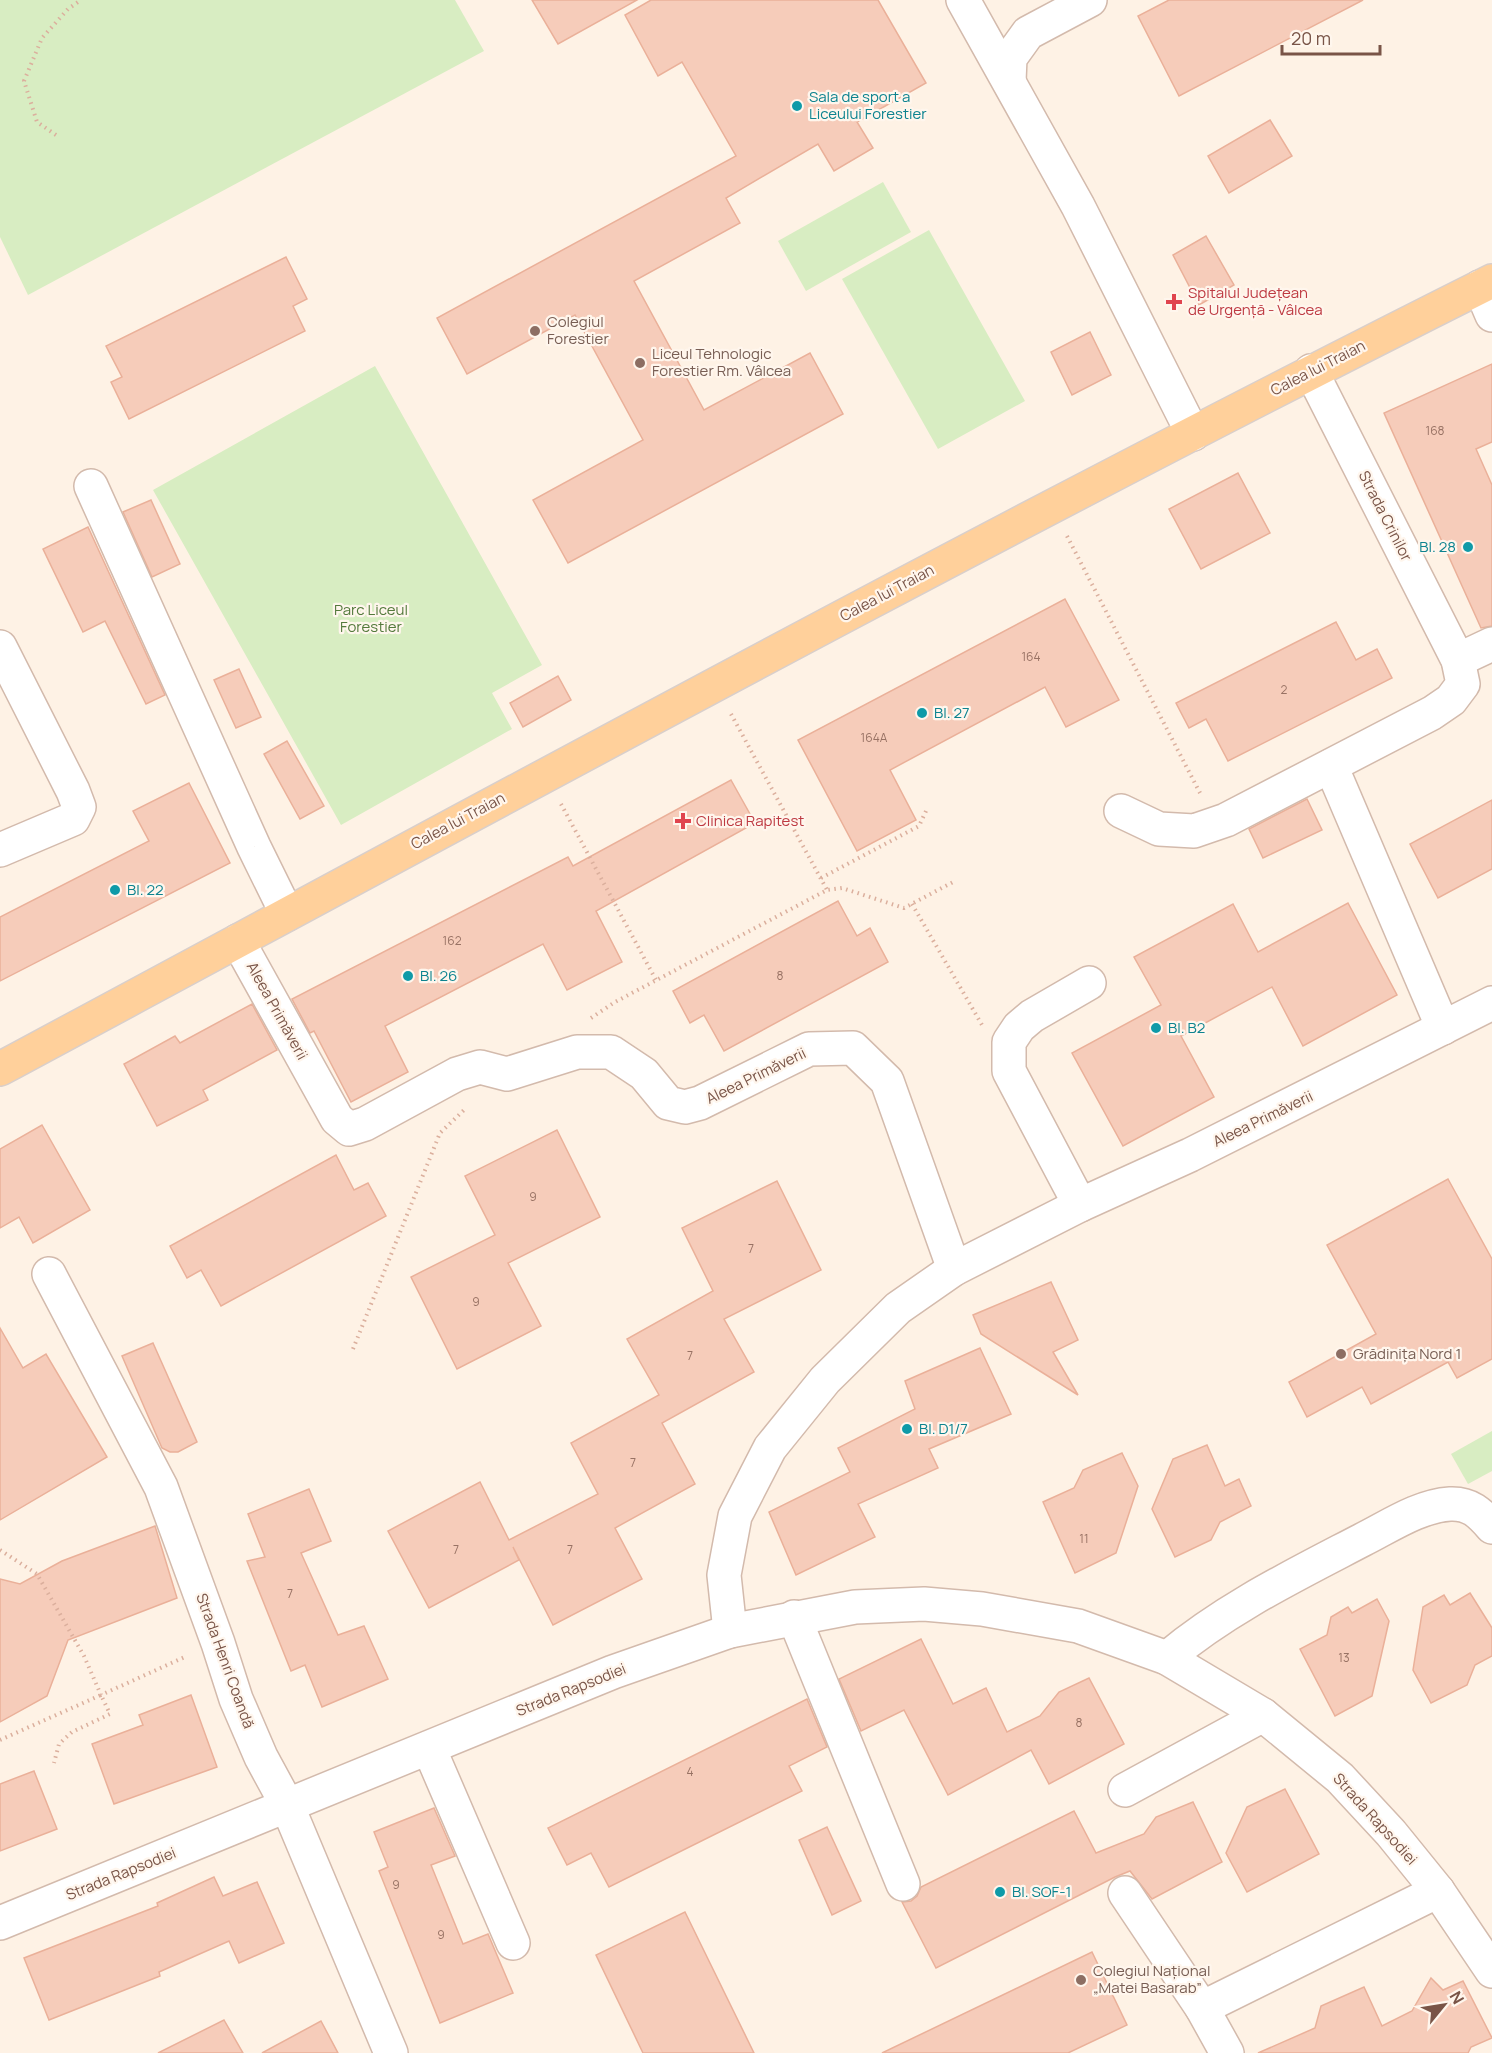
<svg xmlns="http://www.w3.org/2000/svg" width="1492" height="2053" viewBox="0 0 1492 2053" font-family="Manrope,sans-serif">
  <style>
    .green { fill: #d8edc2 }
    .building { fill: #f6ccba; stroke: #eab099; stroke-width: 1.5 }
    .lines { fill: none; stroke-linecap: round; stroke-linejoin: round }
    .minor-casing { stroke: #d3baac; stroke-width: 36 }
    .major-casing { stroke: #d9cfcb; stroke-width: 36 }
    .path { stroke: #dbaf9d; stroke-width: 4; stroke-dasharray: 1.5 4.5; stroke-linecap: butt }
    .minor { stroke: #fff; stroke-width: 33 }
    .major { stroke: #ffd09b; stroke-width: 33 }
    .culture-dot { fill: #0f9aa8; stroke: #fff6ed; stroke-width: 2 }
    .health-dot { fill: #e0444e; stroke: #fff6ed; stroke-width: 2 }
    .education-dot { fill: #8d6e63; stroke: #fff6ed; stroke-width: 2 }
    .labels { text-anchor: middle; stroke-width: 4.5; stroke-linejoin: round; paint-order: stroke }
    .number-label { font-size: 12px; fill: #987264 }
    .culture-label { font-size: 15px; fill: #0d838f; stroke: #fff6ed; text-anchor: start }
    .health-label { font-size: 15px; fill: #be3a42; stroke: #fff6ed; text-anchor: start }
    .education-label { font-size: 15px; fill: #785e54; stroke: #fff6ed; text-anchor: start }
    .street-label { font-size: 15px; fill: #795447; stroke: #fff6ed }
    .park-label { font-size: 15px; fill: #547a3c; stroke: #fff6ed }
  </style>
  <rect width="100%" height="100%" fill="#fef2e5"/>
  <!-- green -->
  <g class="green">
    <polygon points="0,0 455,0 484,51 28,295 0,237"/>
    <polygon points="883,182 911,232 806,291 778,241"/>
    <polygon points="929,230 1025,401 938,449 842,279"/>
    <polygon points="375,366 542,665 492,693 512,729 341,825 153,490"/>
    <polygon points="1492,1431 1492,1471 1468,1484 1451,1454"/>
  </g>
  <!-- building -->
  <g class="building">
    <polygon points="532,0 637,0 558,44"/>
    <polygon points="651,0 878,0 926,83 857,122 873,148 834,171 818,144 726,198 740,223 634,281 704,410 810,353 843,414 568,563 533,500 643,440 575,315 467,374 437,318 736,156 682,62 658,76 625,15"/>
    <polygon points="1169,0 1363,0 1179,96 1138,16"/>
    <polygon points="1270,120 1292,156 1229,193 1208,156"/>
    <polygon points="1206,236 1234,285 1199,305 1173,255"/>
    <polygon points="286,257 307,299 293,306 305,331 129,419 111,382 122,377 106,346"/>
    <polygon points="1090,332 1111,375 1072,395 1051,352"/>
    <polygon points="1492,364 1492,442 1476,449 1492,485 1492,626 1481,628 1384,413"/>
    <polygon points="1238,473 1270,533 1201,569 1169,509"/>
    <polygon points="151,500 180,564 152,577 123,512"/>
    <polygon points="88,527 165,695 146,704 105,621 83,632 43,549"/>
    <polygon points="1065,599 1119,700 1066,727 1045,687 890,770 916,820 857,851 798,740"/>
    <polygon points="1336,622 1356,660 1377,649 1392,678 1228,761 1206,719 1189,728 1176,703"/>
    <polygon points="239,669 261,717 236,728 214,680"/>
    <polygon points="558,676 571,700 523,727 510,703"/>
    <polygon points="287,741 324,806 300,819 264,754"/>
    <polygon points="731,780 755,823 596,911 622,962 567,990 543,944 385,1026 408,1072 351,1102 314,1031 310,1033 292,999 568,857 573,866"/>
    <polygon points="189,783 230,863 0,981 0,917 149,841 133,811"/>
    <polygon points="1307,799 1322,830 1263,858 1249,829"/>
    <polygon points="1492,800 1492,869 1438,898 1410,844"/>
    <polygon points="838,901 857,936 870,928 888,962 724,1051 704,1015 690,1023 673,991"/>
    <polygon points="1348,903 1397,995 1303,1046 1272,987 1181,1036 1214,1097 1123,1146 1072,1053 1161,1005 1134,957 1233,904 1258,952"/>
    <polygon points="252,1004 277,1050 203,1090 208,1100 157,1126 124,1064 175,1036 180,1043"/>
    <polygon points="42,1125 90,1210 33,1243 19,1217 0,1228 0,1149"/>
    <polygon points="557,1130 600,1217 508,1263 541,1326 457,1369 411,1277 495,1235 465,1176"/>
    <polygon points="336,1155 354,1190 368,1183 386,1216 221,1306 201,1270 187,1278 170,1246"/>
    <polygon points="1448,1179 1492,1259 1492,1359 1457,1378 1448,1362 1371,1404 1362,1387 1307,1417 1289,1382 1376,1334 1327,1245"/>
    <polygon points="777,1181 821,1270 724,1319 754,1372 662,1423 695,1484 615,1528 642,1579 553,1625 513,1547 519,1560 429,1608 388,1531 480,1482 509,1540 598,1494 571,1443 659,1395 627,1339 713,1291 682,1228"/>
    <polygon points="1051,1282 1078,1340 1053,1352 1078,1395 981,1334 973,1315"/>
    <polygon points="0,1328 23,1368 46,1354 107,1457 0,1520"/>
    <polygon points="153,1343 197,1442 178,1452 170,1452 162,1448 122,1356"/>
    <polygon points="980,1348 1011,1414 929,1449 938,1468 858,1504 875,1537 796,1575 769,1512 850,1472 838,1448 915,1409 905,1381"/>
    <polygon points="1207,1445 1225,1486 1239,1479 1251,1506 1220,1522 1211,1540 1175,1557 1152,1509 1173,1459"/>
    <polygon points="1122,1453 1138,1486 1116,1553 1075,1573 1043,1502 1074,1488 1083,1470"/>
    <polygon points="309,1489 331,1541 301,1553 338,1635 364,1626 388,1679 322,1707 305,1665 291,1671 247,1561 265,1557 248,1514"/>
    <polygon points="155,1526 177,1598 68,1640 47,1696 0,1722 0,1579 20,1584 62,1561"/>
    <polygon points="1470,1593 1492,1628 1492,1656 1475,1665 1467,1685 1431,1703 1413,1670 1423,1607 1444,1595 1450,1605"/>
    <polygon points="1377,1599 1389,1621 1372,1696 1335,1716 1300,1649 1327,1635 1331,1617 1348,1607 1352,1613"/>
    <polygon points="921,1639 953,1704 986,1688 1007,1732 1040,1716 1059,1692 1089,1678 1124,1744 1049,1784 1031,1750 948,1795 904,1710 861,1731 839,1679"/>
    <polygon points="191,1695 217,1767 114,1804 92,1744 143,1725 139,1715"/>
    <polygon points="807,1699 827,1747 789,1766 802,1791 609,1887 591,1853 567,1865 548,1828"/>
    <polygon points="34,1771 57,1829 0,1851 0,1784"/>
    <polygon points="1285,1789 1319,1854 1247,1892 1226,1853 1247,1807"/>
    <polygon points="1193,1802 1222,1862 1152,1899 1130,1871 1115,1877 936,1968 902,1902 911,1901 917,1896 921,1887 1074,1811 1096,1853 1144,1834 1156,1817"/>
    <polygon points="434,1808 455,1856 431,1865 463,1944 488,1934 513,1993 440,2023 379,1871 388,1867 374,1832"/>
    <polygon points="827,1827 861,1901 832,1915 799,1840"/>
    <polygon points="214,1877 223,1896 257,1882 284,1943 239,1963 229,1941 159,1972 160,1976 49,2020 24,1958 158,1906 157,1903"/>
    <polygon points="685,1912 754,2053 643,2053 596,1955"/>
    <polygon points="1092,1952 1127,2025 1068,2053 882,2053"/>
    <polygon points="1431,1978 1443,1990 1463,1981 1492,2038 1471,2047 1468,2053 1258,2053 1315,2028 1321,2006 1364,1987 1382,2026 1412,2011"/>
    <polygon points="224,2020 243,2053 158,2053"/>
    <polygon points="321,2021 338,2053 262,2053"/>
  </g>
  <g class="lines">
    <defs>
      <g id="minor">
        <polyline points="963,0 1078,206 1193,434"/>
        <polyline points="1009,81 1010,58 1028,33 1090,0"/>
        <polyline points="1480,287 1492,315"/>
        <polyline points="91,486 254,847 287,914"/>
        <polyline points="0,647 73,791 79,807 73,819 0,850"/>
        <polyline points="1458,660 1492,644"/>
        <polyline points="1331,766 1443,1028"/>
        <polyline points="1121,811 1159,829 1194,831 1226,820 1432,713 1451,700 1463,684 1458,660 1311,371"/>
        <polyline points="238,941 337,1119 349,1129 365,1124 457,1074 480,1067 507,1074 577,1052 611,1052 644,1074 668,1103 685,1107 700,1103 809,1049 853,1048 887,1081 954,1269"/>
        <polyline points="1080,1205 1009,1071 1009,1042 1019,1027 1032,1016 1089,983"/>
        <polyline points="49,1274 161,1487 218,1643 236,1699 261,1757 287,1805 391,2053"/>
        <polyline points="794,1617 903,1884"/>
        <polyline points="730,1631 724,1575 735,1516 770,1448 825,1380 898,1308 954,1269 1080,1205 1190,1155 1492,1003"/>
        <path d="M1167 1658C1225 1609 1295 1575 1362 1540 1390 1526 1419 1506 1450 1504 1470 1503 1480 1513 1492 1527"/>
        <polyline points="429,1748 513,1943"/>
        <polyline points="1125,1790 1263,1715"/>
        <polyline points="1125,1893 1202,2008 1227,2053"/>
        <polyline points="0,1923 613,1672 730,1631 855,1607 924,1604 982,1609 1078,1626 1167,1658 1263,1715 1340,1778 1391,1833 1438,1891 1492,1971"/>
        <polyline points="1202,2008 1438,1891"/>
      </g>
      <path id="major" d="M0 1069C495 803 989 533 1492 281"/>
    </defs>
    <!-- minor casing -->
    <use href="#minor" class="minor-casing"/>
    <!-- major casing -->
    <use href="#major" class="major-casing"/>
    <!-- path -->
    <g class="path">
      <polyline points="56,135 37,122 24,81 42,38 68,9 81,0"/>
      <polyline points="1067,536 1200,793"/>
      <polyline points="731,714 827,890"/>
      <polyline points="561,804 656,980"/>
      <polyline points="821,878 919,826 926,811"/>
      <polyline points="912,904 982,1025"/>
      <polyline points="591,1018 615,1002 827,890 842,888 904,908 955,881"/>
      <polyline points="353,1349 440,1133 464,1110"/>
      <polyline points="0,1550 37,1574 84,1656 101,1695 187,1656"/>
      <polyline points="0,1740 101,1695 110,1714 72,1732 59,1744 54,1763"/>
    </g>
    <!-- minor -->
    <use href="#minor" class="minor"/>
    <!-- major -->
    <use href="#major" class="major"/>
  </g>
  <!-- markers -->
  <g class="culture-dot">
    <circle cx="797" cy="106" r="6"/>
    <circle cx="1468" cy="547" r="6"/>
    <circle cx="922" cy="713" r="6"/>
    <circle cx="115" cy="890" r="6"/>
    <circle cx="408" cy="976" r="6"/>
    <circle cx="1156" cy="1028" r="6"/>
    <circle cx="907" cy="1429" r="6"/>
    <circle cx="1000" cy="1892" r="6"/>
  </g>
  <g class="health-dot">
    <path d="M1171 293h6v6h6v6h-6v6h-6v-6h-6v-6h6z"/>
    <path d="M680 812h6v6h6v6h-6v6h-6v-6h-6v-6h6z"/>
  </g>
  <g class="education-dot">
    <circle cx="535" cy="331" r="6"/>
    <circle cx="640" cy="363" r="6"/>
    <circle cx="1341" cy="1354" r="6"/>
    <circle cx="1081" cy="1980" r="6"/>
  </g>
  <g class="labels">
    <!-- number labels -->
    <g class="number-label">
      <text x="1435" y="435">168</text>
      <text x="1031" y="661">164</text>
      <text x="1284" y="694">2</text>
      <text x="874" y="742">164A</text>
      <text x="452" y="945">162</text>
      <text x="780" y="980">8</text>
      <text x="533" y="1201">9</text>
      <text x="751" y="1253">7</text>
      <text x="476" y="1306">9</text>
      <text x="690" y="1360">7</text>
      <text x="633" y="1467">7</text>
      <text x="1084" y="1543">11</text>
      <text x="456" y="1554">7</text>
      <text x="570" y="1554">7</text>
      <text x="290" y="1598">7</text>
      <text x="1344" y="1662">13</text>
      <text x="1079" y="1727">8</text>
      <text x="690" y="1776">4</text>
      <text x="396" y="1889">9</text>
      <text x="441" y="1939">9</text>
    </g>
    <!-- culture labels -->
    <g class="culture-label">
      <text x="809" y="102">Sala de sport a<tspan x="809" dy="17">Liceului Forestier</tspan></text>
      <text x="1456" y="552" text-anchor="end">Bl. 28</text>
      <text x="934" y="718">Bl. 27</text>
      <text x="127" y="895">Bl. 22</text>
      <text x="420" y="981">Bl. 26</text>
      <text x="1168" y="1033">Bl. B2</text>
      <text x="919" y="1434">Bl. D1/7</text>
      <text x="1012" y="1897">Bl. SOF-1</text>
    </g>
    <!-- health labels -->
    <g class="health-label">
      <text x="1188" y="298">Spitalul Județean<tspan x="1188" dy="17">de Urgență - Vâlcea</tspan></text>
      <text x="696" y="826">Clinica Rapitest</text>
    </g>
    <!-- education labels -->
    <g class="education-label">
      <text x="547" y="327">Colegiul<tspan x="547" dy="17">Forestier</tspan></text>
      <text x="652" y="359">Liceul Tehnologic<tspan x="652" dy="17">Forestier Rm. Vâlcea</tspan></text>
      <text x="1353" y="1359">Grădinița Nord 1</text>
      <text x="1093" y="1976">Colegiul Național<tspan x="1093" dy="17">„Matei Basarab”</tspan></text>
    </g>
    <!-- street labels -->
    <g class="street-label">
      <text transform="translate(1318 368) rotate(-27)" y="5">Calea lui Traian</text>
      <text transform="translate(1385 516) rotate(63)" y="5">Strada Crinilor</text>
      <text transform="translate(887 593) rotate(-28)" y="5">Calea lui Traian</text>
      <text transform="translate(458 821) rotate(-28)" y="5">Calea lui Traian</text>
      <text transform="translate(277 1011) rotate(61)" y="5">Aleea Primăverii</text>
      <text transform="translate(756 1076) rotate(-26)" y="5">Aleea Primăverii</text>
      <text transform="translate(1263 1119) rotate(-26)" y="5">Aleea Primăverii</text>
      <text transform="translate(225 1661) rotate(70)" y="5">Strada Henri Coandă</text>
      <text transform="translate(571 1690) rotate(-22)" y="5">Strada Rapsodiei</text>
      <text transform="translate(1375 1819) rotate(48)" y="5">Strada Rapsodiei</text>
      <text transform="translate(121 1874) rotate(-22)" y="5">Strada Rapsodiei</text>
    </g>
    <!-- park labels -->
    <g class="park-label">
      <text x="371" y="615">Parc Liceul<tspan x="371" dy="17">Forestier</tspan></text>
    </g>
  </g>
  <!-- north arrow -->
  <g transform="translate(1444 2005) rotate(60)" stroke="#fff6ed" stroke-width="4.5" paint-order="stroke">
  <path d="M0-4.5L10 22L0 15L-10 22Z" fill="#795447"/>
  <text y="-9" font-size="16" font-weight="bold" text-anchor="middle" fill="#795447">N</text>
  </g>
  <!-- scale -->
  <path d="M1282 45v9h98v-9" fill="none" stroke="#795447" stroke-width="3"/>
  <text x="1291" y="45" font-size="18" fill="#795447" stroke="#fff6ed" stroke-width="4.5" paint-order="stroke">20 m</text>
</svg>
